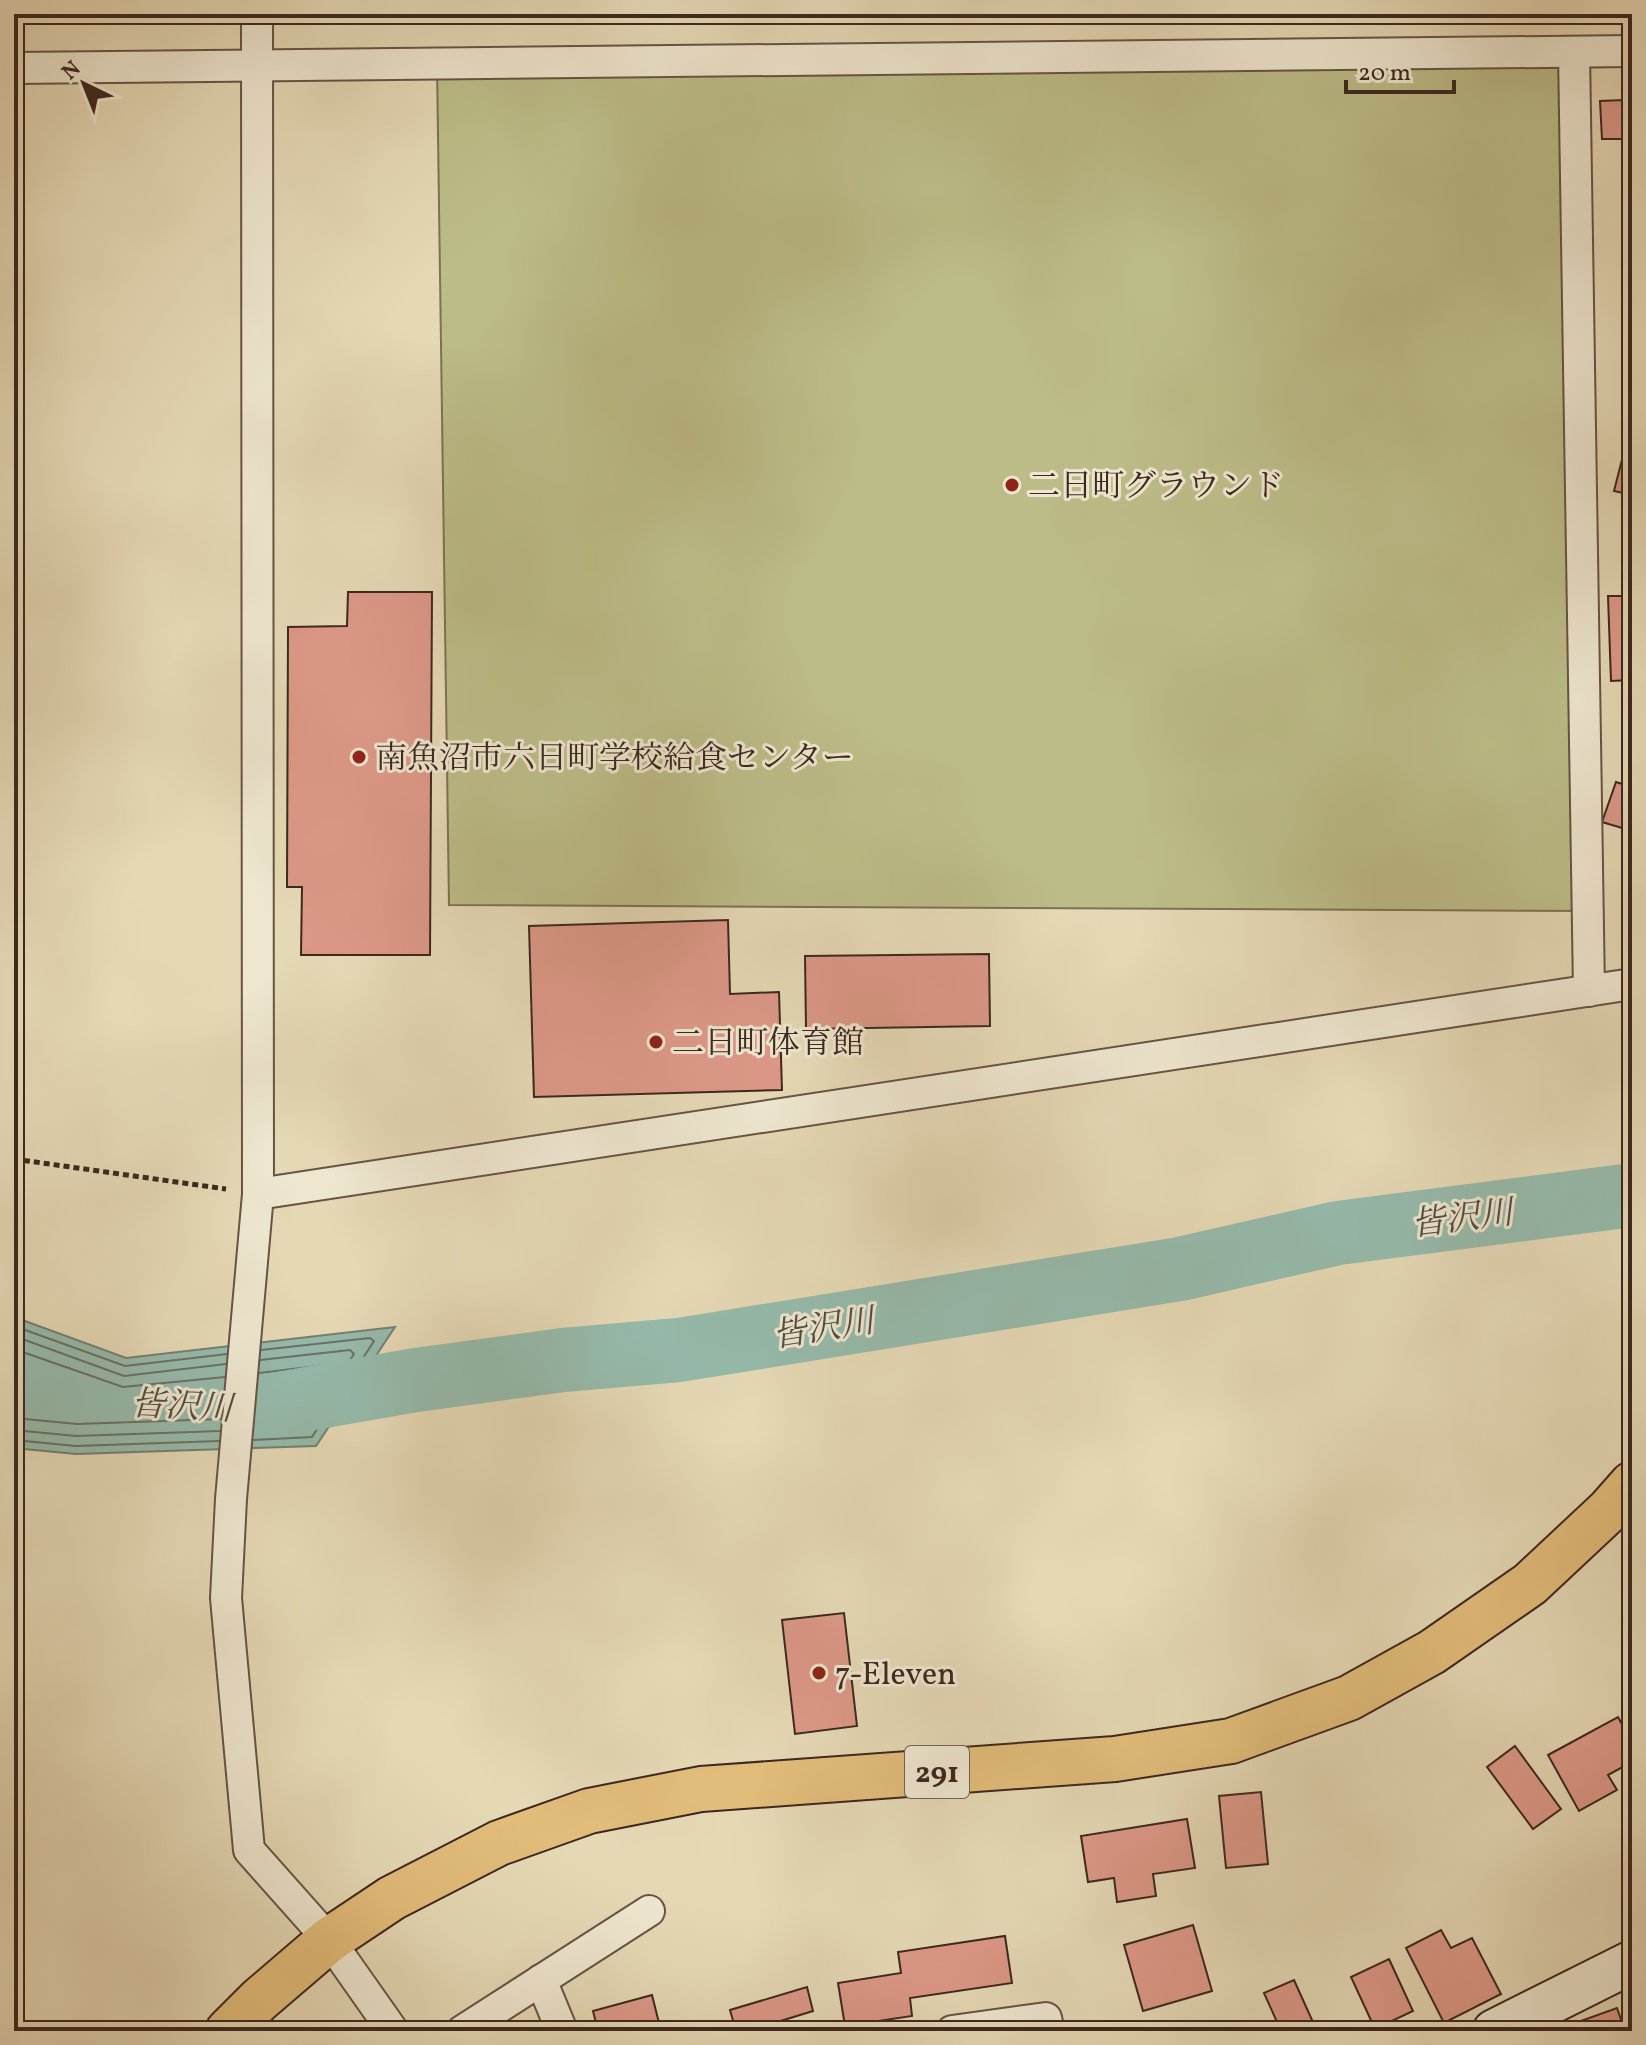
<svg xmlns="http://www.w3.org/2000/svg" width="1646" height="2045" viewBox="0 0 1646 2045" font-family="Vollkorn,'Noto Serif JP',serif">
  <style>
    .green { fill: #bcbc88; stroke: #7c7254; stroke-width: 2 }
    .water { fill: #96baab; stroke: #728073; stroke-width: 2 }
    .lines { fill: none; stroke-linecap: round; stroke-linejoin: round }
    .shore { stroke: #697166; stroke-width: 2 }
    .river { stroke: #96baab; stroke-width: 64 }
    .building { fill: #dc9887; stroke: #3c2820; stroke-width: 2 }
    .street-casing { stroke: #665445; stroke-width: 34 }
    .secondary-casing { stroke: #3c2820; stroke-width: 46 }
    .highway-casing { stroke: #3c2820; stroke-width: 48 }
    .path { stroke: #3c2820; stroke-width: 5; stroke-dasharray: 6 4; stroke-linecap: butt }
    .street { stroke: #eee6cf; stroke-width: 30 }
    .secondary { stroke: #eee6cf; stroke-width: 42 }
    .highway { stroke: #e2bc7a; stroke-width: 44 }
    .poi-dot { fill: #8f2418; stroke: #eee6cf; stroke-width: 3 }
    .labels { text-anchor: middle; stroke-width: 6; stroke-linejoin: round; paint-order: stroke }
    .shield { fill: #eee6cf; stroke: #716154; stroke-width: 2 }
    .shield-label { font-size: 30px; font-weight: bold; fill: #3c2820 }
    .poi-label { font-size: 32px; fill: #3c2820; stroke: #eee6cf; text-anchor: start }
    .water-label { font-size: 34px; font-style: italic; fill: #524c43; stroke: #eee6cf }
  </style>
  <rect width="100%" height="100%" fill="#e5d8b5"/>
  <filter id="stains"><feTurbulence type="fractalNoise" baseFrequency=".0025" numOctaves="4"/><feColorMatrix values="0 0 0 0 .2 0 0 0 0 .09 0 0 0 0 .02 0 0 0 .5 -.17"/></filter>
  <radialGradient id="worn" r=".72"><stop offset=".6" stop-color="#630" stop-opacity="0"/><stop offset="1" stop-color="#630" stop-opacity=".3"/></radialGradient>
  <!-- green -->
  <polygon class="green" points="1574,52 1587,911 449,905 437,65"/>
  <!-- water -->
  <polygon class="water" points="14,1317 126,1358 395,1327 316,1446 76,1454 14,1448"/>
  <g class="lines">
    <!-- shore -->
    <g class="shore">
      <polyline points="14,1326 125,1366 227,1354"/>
      <polyline points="14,1336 124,1376 226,1364"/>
      <polyline points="14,1349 123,1387 225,1377"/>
      <polyline points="14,1418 77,1424 221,1419"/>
      <polyline points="255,1418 300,1415 330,1369 326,1365 259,1373"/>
      <polyline points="14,1430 76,1436 220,1431"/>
      <polyline points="254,1430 306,1427 354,1354 350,1350 260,1360"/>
      <polyline points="14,1440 76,1446 219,1441"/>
      <polyline points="253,1440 312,1437 374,1341 370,1338 261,1350"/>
    </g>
    <!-- river -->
    <polyline class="river" points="267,1406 416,1380 563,1360 679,1350 1180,1269 1338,1233 1632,1195"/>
  </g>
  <!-- building -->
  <g class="building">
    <polygon points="1624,100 1625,139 1602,139 1600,101"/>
    <polygon points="1628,436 1632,437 1632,495 1614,491"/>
    <polygon points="348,592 432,592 430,955 301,955 302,887 287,887 288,627 347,626"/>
    <polygon points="1608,596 1632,596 1632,680 1611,681"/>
    <polygon points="1616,782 1632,787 1632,831 1602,822"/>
    <polygon points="728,920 730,994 779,992 782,1090 534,1097 529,926"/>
    <polygon points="989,954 990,1026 806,1029 805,956"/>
    <polygon points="844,1613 857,1726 795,1734 782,1620"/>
    <polygon points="1618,1717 1632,1743 1632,1762 1608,1775 1617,1790 1579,1811 1548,1755"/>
    <polygon points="1515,1746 1561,1809 1533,1829 1487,1767"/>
    <polygon points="1261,1792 1268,1864 1226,1868 1219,1796"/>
    <polygon points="1187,1819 1195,1868 1153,1874 1156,1896 1117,1902 1114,1878 1088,1882 1081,1836"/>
    <polygon points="1193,1925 1212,1991 1143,2011 1124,1945"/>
    <polygon points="1441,1930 1451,1948 1472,1938 1501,1994 1444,2023 1406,1948"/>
    <polygon points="1005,1936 1012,1983 910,1998 912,2016 845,2026 838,1983 901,1973 898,1952"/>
    <polygon points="1389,1959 1413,2011 1375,2029 1351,1977"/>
    <polygon points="1294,1980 1317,2031 1281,2031 1264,1993"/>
    <polygon points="807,1987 813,2011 774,2023 776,2031 736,2031 730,2010"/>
    <polygon points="652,1995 661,2031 598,2031 593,2011"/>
    <polygon points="1617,2008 1625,2031 1553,2031"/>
  </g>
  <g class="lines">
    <defs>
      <g id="street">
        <polyline points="257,14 258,1194 231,1499 226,1598 249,1850 329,1940 393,2031"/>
        <polyline points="1574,52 1589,991"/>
        <polyline points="14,68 1632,51"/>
        <polyline points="258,1194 1632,984"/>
        <polyline points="541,1980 562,2031"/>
        <polyline points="462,2031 649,1911"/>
        <polyline points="952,2031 1046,2018 1049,2031"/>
      </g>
      <polyline id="secondary" points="1494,2031 1632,1962"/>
      <polyline id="highway" points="228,2031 259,2000 329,1940 392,1898 499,1843 589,1811 701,1789 1115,1759 1231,1741 1349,1698 1432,1652 1530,1584 1609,1510 1632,1484"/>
    </defs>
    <!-- street casing -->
    <use href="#street" class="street-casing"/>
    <!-- secondary casing -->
    <use href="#secondary" class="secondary-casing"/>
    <!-- highway casing -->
    <use href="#highway" class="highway-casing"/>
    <!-- path -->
    <polyline class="path" points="14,1159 226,1189"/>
    <!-- street -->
    <use href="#street" class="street"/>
    <!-- secondary -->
    <use href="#secondary" class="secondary"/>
    <!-- highway -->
    <use href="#highway" class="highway"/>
  </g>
  <!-- markers -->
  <g class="poi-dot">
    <circle cx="1012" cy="485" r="8"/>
    <circle cx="359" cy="757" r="8"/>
    <circle cx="656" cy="1042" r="8"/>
    <circle cx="819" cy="1673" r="8"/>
  </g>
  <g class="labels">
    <!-- shield labels -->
    <rect class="shield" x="905" y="1746" width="64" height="52" rx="6"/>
    <g class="shield-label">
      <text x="937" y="1782">291</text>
    </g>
    <!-- poi labels -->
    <g class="poi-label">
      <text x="1028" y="496">二日町グラウンド</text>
      <text x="375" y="768">南魚沼市六日町学校給食センター</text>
      <text x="672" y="1053">二日町体育館</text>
      <text x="835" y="1684">7-Eleven</text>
    </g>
    <!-- water labels -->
    <g class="water-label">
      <text transform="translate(1462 1217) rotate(-7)" y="12">皆沢川</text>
      <text transform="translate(823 1327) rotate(-9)" y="12">皆沢川</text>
      <text transform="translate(182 1405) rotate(3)" y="12">皆沢川</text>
    </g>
  </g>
  <!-- margin -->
  <rect width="1646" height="2045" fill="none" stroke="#e5d8b5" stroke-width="48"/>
  <rect x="16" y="16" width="1614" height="2013" fill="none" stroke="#3c2820" stroke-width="4"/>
  <rect x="24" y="24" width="1598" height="1997" fill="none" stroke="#3c2820" stroke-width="2"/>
  <!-- north arrow -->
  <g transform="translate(84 84) rotate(317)" stroke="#eee6cf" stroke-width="6" paint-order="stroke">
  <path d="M0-6L14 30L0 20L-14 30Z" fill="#3c2820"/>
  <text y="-12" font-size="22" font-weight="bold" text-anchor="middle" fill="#3c2820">N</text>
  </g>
  <!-- scale -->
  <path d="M1346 80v12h108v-12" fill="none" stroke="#3c2820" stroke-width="4"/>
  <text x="1358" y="80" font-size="24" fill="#3c2820" stroke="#eee6cf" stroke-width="6" paint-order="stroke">20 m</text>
  <rect width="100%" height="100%" filter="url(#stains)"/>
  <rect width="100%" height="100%" fill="url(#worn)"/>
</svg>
